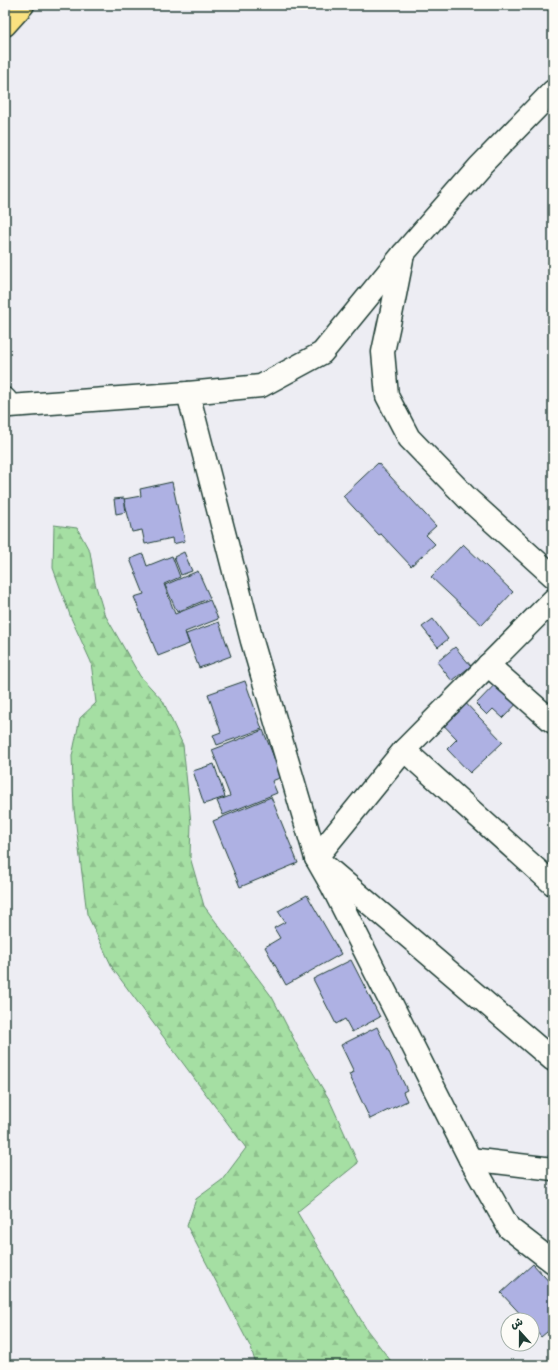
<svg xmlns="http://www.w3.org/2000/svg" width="558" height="1370" viewBox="0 0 558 1370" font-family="Kalam,'Playpen Sans Arabic',sans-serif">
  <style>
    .forest { fill: url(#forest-firs); stroke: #628e6c }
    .building { fill: #aeb1e3; stroke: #1f3d34 }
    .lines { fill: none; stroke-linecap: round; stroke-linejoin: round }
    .street-casing { stroke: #1f3d34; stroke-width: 25 }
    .secondary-casing { stroke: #1f3d34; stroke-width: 25 }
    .highway-casing { stroke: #1f3d34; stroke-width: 25 }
    .street { stroke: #fdfcf7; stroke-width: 22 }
    .secondary { stroke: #fdfcf7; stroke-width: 22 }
    .highway { stroke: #fae180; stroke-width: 22 }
  </style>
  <defs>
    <pattern id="forest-firs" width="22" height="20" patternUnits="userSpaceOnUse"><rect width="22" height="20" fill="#a5dfa3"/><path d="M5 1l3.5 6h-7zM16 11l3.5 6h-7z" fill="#8ec08d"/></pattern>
  </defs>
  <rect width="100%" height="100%" fill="#ededf3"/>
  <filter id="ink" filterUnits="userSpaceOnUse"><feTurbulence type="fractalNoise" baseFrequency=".025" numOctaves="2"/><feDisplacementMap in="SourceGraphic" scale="8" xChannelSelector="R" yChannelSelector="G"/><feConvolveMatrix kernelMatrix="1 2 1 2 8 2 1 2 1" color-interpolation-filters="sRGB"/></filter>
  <g filter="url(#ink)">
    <!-- forest -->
    <polygon class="forest" points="54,525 77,528 90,552 95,583 104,613 140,676 163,701 183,745 191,823 190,857 204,906 272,997 301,1053 329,1099 358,1163 297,1212 367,1330 394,1365 256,1365 251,1348 187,1226 196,1199 222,1180 246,1148 113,969 87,914 74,809 72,756 80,718 96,703 91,662 71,618 53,568"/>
    <!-- building -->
    <g class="building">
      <polygon points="378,463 436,526 426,535 435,544 411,566 381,534 379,535 343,496"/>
      <polygon points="172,482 185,541 173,544 172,538 145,544 142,530 132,532 124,499 141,496 140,489"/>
      <polygon points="124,498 126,512 116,514 114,499"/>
      <polygon points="463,544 513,592 482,625 431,577"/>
      <polygon points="184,552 192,571 181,575 174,557"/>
      <polygon points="143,554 147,566 172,556 180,577 164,584 175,614 210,600 218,619 185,632 189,644 158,656 134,597 144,594 130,559"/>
      <polygon points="198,571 210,598 177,612 165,585"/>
      <polygon points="433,619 448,639 438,647 422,627"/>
      <polygon points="219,622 231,656 199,668 186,634"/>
      <polygon points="455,647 471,666 452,681 437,662"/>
      <polygon points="502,677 523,697 503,718 493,709 487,715 476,704"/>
      <polygon points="245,681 262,729 217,745 213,735 221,732 208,694"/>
      <polygon points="455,692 503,742 470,773 447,749 457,739 432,713"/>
      <polygon points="263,730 282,777 272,781 277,793 223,815 217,801 230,796 212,750"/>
      <polygon points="214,764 225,797 204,804 193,771"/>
      <polygon points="271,797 298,863 240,887 213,821"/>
      <polygon points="307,895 341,954 286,985 265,947 280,938 274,928 285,922 278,911"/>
      <polygon points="351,960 380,1017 352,1032 345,1019 336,1024 313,979"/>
      <polygon points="377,1027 407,1090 403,1092 407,1101 370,1119 349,1074 354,1072 341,1045"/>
      <polygon points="533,1264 553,1286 553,1327 541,1337 532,1326 532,1320 526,1320 501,1293"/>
    </g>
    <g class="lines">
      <defs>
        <g id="street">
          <polyline points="188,393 252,641 316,858 332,886 470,1159 509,1228 553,1262"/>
          <polyline points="5,399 10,406 188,393 261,386 322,353 403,254"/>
          <polyline points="553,600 404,750 316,858 553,1060"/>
          <polyline points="488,665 553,722"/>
          <polyline points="404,750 553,884"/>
          <polyline points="470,1159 553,1169"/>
        </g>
        <polyline id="secondary" points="553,91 479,167 403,254 392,310 383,352 387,396 409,438 468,499 553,576"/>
        <polyline id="highway" points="5,25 23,5"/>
      </defs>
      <!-- street casing -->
      <use href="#street" class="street-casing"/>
      <!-- secondary casing -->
      <use href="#secondary" class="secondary-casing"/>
      <!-- highway casing -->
      <use href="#highway" class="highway-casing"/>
      <!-- street -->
      <use href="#street" class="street"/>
      <!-- secondary -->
      <use href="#secondary" class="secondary"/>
      <!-- highway -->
      <use href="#highway" class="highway"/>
    </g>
  </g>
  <!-- margin -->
  <rect width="558" height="1370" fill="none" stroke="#fdfcf7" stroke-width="20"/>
  <rect x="10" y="10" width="538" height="1350" fill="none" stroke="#1f3d34" stroke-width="1.5" filter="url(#ink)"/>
  <!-- north arrow -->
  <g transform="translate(520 1332) rotate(339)"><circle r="19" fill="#fdfcf7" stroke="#a4b0a9"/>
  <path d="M0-3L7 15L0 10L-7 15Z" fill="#1f3d34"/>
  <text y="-6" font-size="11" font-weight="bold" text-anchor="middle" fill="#1f3d34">ش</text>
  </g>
</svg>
